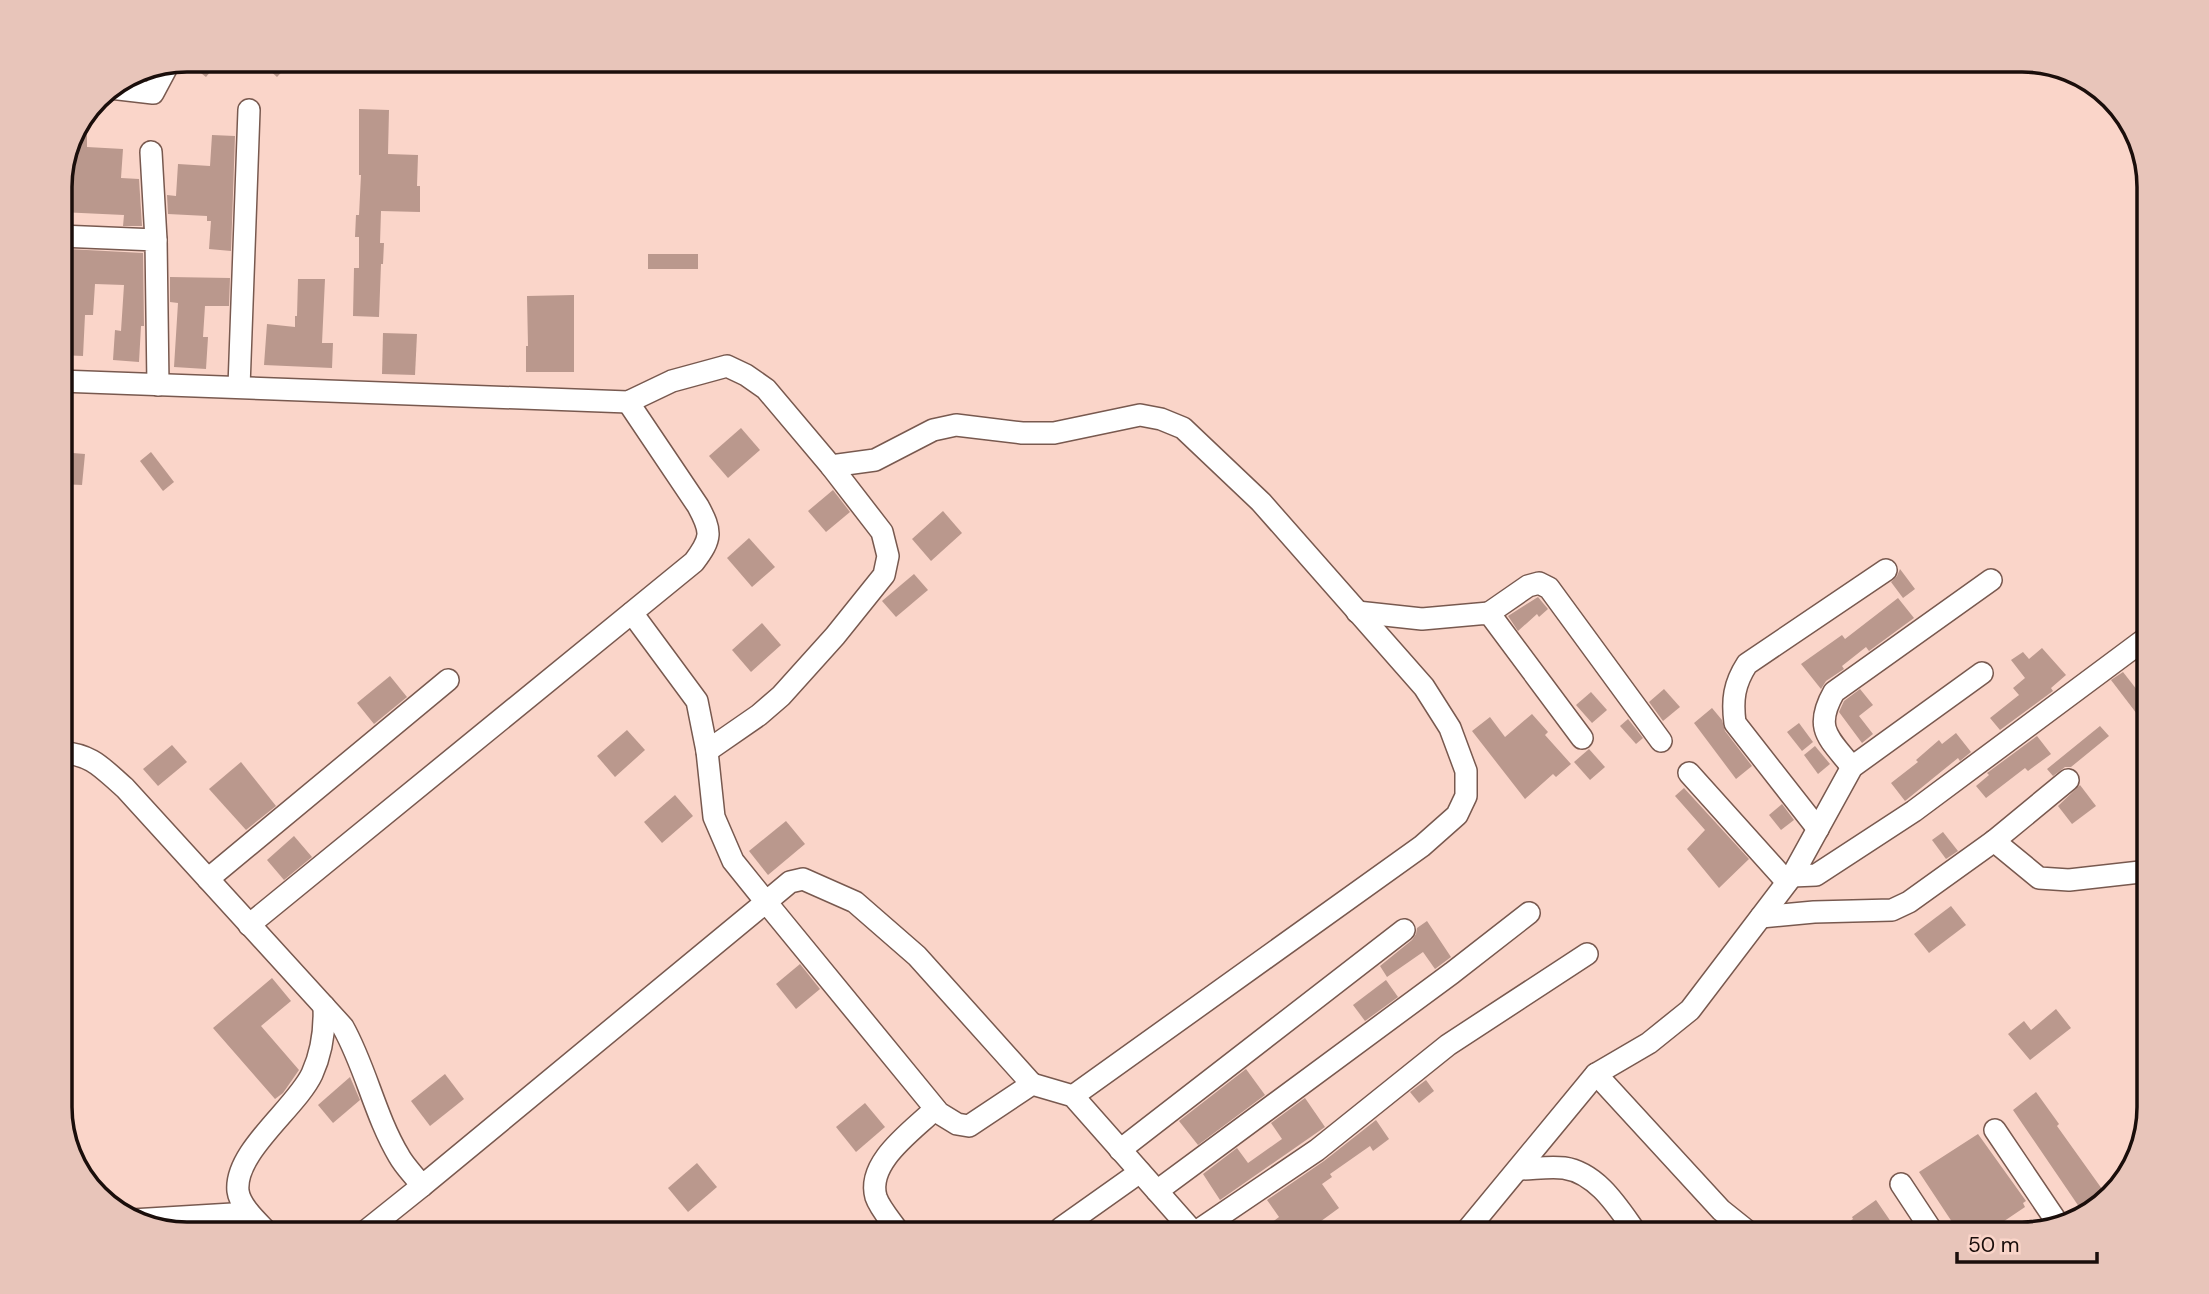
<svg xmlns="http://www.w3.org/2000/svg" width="2209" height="1294" viewBox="0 0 2209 1294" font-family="'DM Sans',sans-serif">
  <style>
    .building { fill: #ba988d }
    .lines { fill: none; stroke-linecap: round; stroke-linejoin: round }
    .street-casing { stroke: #78594f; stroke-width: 24 }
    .street { stroke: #fff; stroke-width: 21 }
    .rim { fill: none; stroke: #1a0e0b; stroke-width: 3.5 }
  </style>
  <rect width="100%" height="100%" fill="#fad5c9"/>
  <!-- building -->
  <g class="building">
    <polygon points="184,60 220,60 206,77"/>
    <polygon points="258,60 293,60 277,77"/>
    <polygon points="359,109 389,110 388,154 418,155 417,186 420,186 420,212 381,211 380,243 384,243 383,264 381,264 379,317 353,316 354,268 359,268 359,237 355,237 356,215 359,215 361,175 359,175"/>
    <polygon points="87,119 87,147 123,149 121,178 139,179 142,226 123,226 124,215 60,212 60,179"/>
    <polygon points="212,135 235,136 231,251 209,249 211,221 207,221 207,216 168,214 167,195 176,196 178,164 210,166"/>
    <polygon points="68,249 143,253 144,326 141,326 139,362 113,360 115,330 121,331 124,285 95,284 93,315 85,315 83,356 60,355 60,286 66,286"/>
    <rect x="648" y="254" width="50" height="15"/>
    <polygon points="170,277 230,278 229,306 205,306 203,337 208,337 206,369 174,367 178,303 170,302"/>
    <polygon points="298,279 325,279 322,343 333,343 332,368 264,365 267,324 295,327 295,316 297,316"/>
    <polygon points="574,295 574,372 526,372 526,346 528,346 527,296"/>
    <polygon points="383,333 417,334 415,375 382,374"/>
    <polygon points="741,428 760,450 728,478 709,456"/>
    <polygon points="60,452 85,454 82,485 60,484"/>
    <polygon points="151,452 174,482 163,491 140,461"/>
    <polygon points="833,490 850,512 826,532 808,511"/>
    <polygon points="943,511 962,533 931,561 912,539"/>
    <polygon points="749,538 775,567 752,587 727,558"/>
    <polygon points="1900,569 1915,589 1903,598 1891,582 1897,576"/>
    <polygon points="914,574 928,590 896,617 882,601"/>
    <polygon points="1538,597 1548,609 1539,617 1537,614 1518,631 1508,616"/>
    <polygon points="1898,598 1914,618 1869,651 1866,647 1842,666 1844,669 1826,681 1821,689 1801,664 1842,635 1845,639"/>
    <polygon points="762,623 781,645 751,672 732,650"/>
    <polygon points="2042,648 2066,675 2051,688 2053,691 2000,730 1990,718 2019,695 2013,688 2025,678 2011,660 2023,652 2029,659"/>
    <polygon points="2123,672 2148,704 2137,714 2111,680"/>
    <polygon points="390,676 407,697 374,724 357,703"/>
    <polygon points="1664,689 1680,707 1663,721 1649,702"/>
    <polygon points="1860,689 1873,705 1859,716 1873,734 1862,743 1839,712 1844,701"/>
    <polygon points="1591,692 1607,710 1592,723 1576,705"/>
    <polygon points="1712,708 1722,720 1725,731 1752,766 1736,779 1694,723"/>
    <polygon points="1532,714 1548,732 1545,735 1571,764 1556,777 1553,774 1525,799 1472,731 1490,717 1505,737"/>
    <polygon points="1628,719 1643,738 1636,744 1620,726"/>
    <polygon points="1799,723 1813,742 1802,751 1787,732"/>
    <polygon points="2100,726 2109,736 2071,767 2065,767 2053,776 2047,769"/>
    <polygon points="627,730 645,750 615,777 597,756"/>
    <polygon points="1956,733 1971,752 1960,761 1958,758 1905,801 1891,783 1918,762 1916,760 1939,740 1942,744"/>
    <polygon points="2037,736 2051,754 2028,771 2025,768 1986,798 1976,786 1989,775 1987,773"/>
    <polygon points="172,745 187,762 158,786 143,769"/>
    <polygon points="1815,746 1830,764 1818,774 1804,755"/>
    <polygon points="1589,749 1605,767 1590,780 1574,762"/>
    <polygon points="241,762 276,806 246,830 209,789"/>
    <polygon points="2080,785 2096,806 2072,824 2058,806"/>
    <polygon points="1684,788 1749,859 1719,888 1687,849 1705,830 1675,796"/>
    <polygon points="675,795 693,816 662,843 644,822"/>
    <polygon points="1782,804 1794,820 1781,830 1769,815"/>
    <polygon points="786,821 805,844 768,875 749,851"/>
    <polygon points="1943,832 1958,851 1946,859 1932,840"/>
    <polygon points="294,836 312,857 284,880 267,860"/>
    <polygon points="1951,906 1966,925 1929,953 1914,934"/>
    <polygon points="1427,921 1451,957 1435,969 1423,952 1387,977 1380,966 1412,940 1416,934 1417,928"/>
    <polygon points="800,964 820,989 796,1009 776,984"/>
    <polygon points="272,978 291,1001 261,1026 299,1070 283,1093 275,1099 213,1028"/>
    <polygon points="1386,980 1398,997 1365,1021 1353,1005"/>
    <polygon points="2056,1009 2071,1028 2030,1060 2008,1034 2024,1021 2031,1030"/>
    <polygon points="1246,1069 1265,1095 1198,1145 1179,1121"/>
    <polygon points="445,1074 464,1099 430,1126 411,1101"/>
    <polygon points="350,1077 360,1100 333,1123 318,1105"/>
    <polygon points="1426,1080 1434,1091 1419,1103 1410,1092"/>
    <polygon points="2036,1092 2059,1124 2057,1126 2107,1196 2086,1217 2013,1110"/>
    <polygon points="1305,1098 1325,1127 1220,1200 1203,1174 1237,1148 1248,1163 1282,1139 1271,1123"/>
    <polygon points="865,1103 885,1127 856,1152 836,1127"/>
    <polygon points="1376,1120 1389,1139 1373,1151 1370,1146 1330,1174 1332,1177 1322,1184 1339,1208 1302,1235 1255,1235 1279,1217 1267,1200 1324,1161"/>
    <polygon points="1978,1134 2026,1201 2023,1203 2025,1207 1985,1234 1960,1234 1919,1172"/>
    <polygon points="697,1163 717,1187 688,1212 668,1188"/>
    <polygon points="1876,1200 1900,1235 1829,1235 1853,1219 1852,1217"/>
  </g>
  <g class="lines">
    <defs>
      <g id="street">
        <polyline points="110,88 153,93 169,63"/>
        <polyline points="151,152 156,240"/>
        <polyline points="60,236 156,240 158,385"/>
        <polyline points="60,381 628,402 672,381 727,366 746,375 766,389 831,466 875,460 933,430 956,425 1022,433 1054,433 1140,415 1161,419 1183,428 1261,502 1424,687 1450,728 1466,771 1466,796 1457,815 1422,846 1073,1096"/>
        <polyline points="239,387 249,110"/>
        <polyline points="1357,612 1422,619 1489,613 1582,738"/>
        <polyline points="632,613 697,701 707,751 714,817 733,861 766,902 790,882 803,879 855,902 917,956 1032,1084"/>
        <polyline points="1489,613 1528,586 1539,583 1549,588 1661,741"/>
        <polyline points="707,751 759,715 781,696 835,636 884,575 888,556 882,532 831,466"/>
        <path d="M60 752C93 755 101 767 125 788L343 1027C366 1068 375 1116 399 1156 405 1167 415 1176 422 1186L766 902 939 1113 957 1124 969 1126 1032 1084 1073 1096 1195 1234"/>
        <path d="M1852 767C1829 738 1813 729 1834 692L1991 580"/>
        <polyline points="1689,773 1787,882"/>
        <path d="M1818 829 1735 723C1732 700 1734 684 1747 664L1886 570"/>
        <polyline points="1994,841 2039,878 2069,880 2149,871"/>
        <polyline points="1792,876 1816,875 1914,811 2149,636"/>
        <polyline points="208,879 448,680"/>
        <polyline points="1761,917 1814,912 1892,910 1909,902 1994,841 2068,780"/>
        <path d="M249 925 694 562C712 538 712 532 698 506L628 402"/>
        <polyline points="1596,1074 1721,1210 1751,1234"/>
        <polyline points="1995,1130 2059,1225"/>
        <polyline points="1120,1150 1404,930"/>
        <path d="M1519 1169C1533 1169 1550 1166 1564 1168 1598 1173 1619 1209 1637 1234"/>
        <polyline points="1901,1184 1934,1234"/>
        <polyline points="1157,1191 1452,973 1529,913"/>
        <polyline points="132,1220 249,1213"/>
        <polyline points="1061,1228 1140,1172"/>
        <path d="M269 1234C259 1223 240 1207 238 1191 234 1152 296 1108 312 1074 322 1052 325 1030 324 1006"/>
        <polyline points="362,1234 422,1186"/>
        <path d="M900 1234C893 1223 880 1209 876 1197 866 1162 914 1130 935 1109"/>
        <polyline points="1193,1234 1317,1150 1448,1045 1587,954"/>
        <polyline points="1464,1234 1596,1074 1649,1043 1690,1010 1792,876 1852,767 1982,673"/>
      </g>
    </defs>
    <!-- street casing -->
    <use href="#street" class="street-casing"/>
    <!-- street -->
    <use href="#street" class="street"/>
  </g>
  <!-- crop -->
  <path d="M0 0H2209V1294H0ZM187 72H2022A115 115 0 0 1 2137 187V1107A115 115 0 0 1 2022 1222H187A115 115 0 0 1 72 1107V187A115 115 0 0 1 187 72Z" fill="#e8c5ba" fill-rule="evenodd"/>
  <path class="rim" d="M187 72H2022A115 115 0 0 1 2137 187V1107A115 115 0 0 1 2022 1222H187A115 115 0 0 1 72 1107V187A115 115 0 0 1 187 72Z"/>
  <!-- scale -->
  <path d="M1957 1252v10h140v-10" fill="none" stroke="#1a0e0b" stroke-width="3.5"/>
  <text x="1968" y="1252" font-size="21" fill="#1a0e0b" stroke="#fad5c9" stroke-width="5" paint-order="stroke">50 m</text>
</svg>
